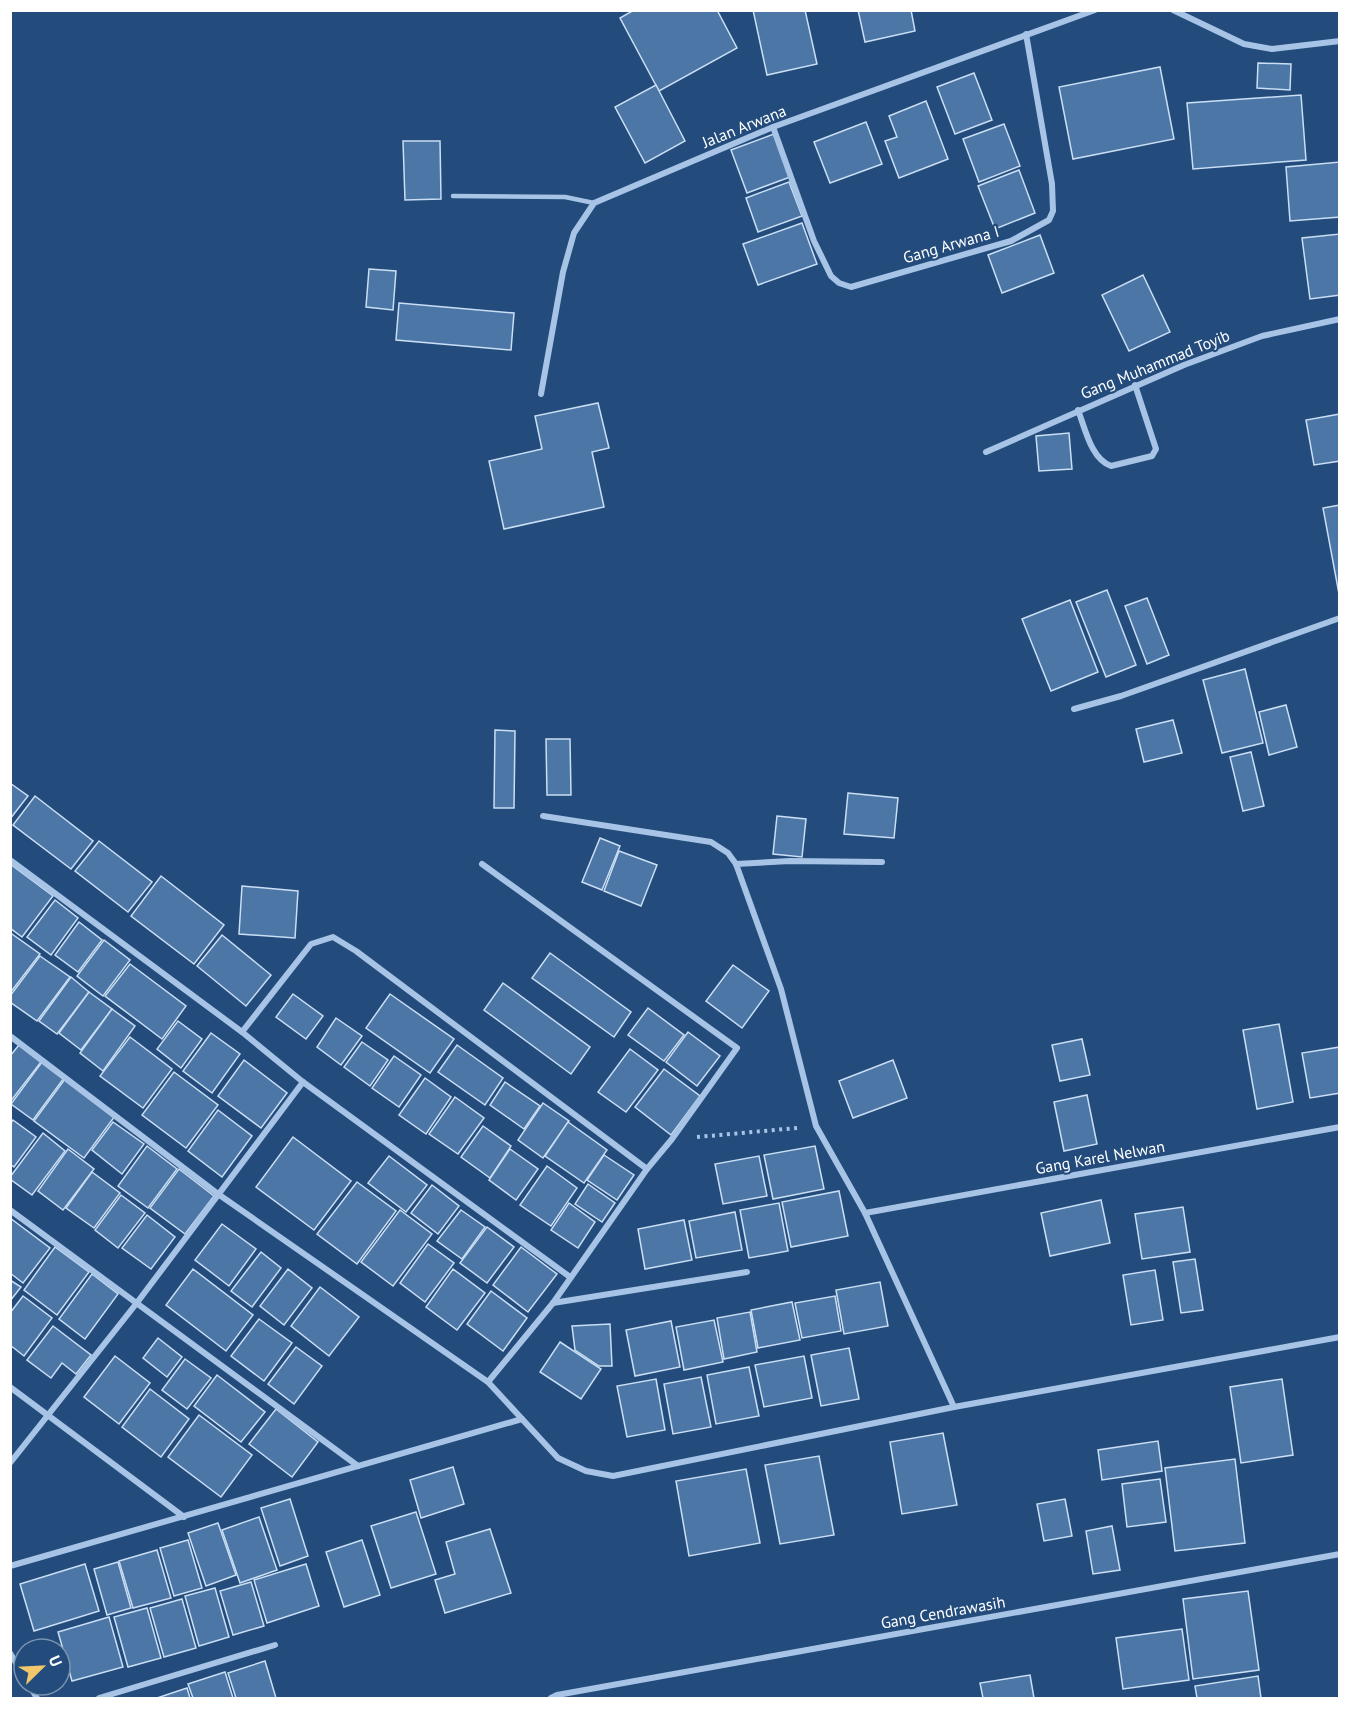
<svg xmlns="http://www.w3.org/2000/svg" width="1350" height="1709" viewBox="0 0 1350 1709" font-family="'PT Sans',sans-serif">
  <style>
    .building { fill: #4b76a5; stroke: #cadef4; stroke-width: 1.5 }
    .lines { fill: none; stroke-linecap: round; stroke-linejoin: round }
    .path { stroke: #a7c4e6; stroke-width: 4; stroke-dasharray: 3 4.5; stroke-linecap: butt }
    .service { stroke: #a7c4e6; stroke-width: 4.5 }
    .minor { stroke: #a7c4e6; stroke-width: 6 }
    .labels { text-anchor: middle; stroke-width: 4.5; stroke-linejoin: round; paint-order: stroke }
    .street-label { font-size: 16px; fill: #fff; stroke: #234c7c }
  </style>
  <rect width="100%" height="100%" fill="#234c7c"/>
  <!-- building -->
  <g class="building">
    <polygon points="634,10 717,10 737,48 659,91 620,18"/>
    <polygon points="753,10 805,10 817,64 767,75"/>
    <polygon points="858,10 911,10 915,31 865,42"/>
    <polygon points="1258,63 1291,64 1290,90 1257,88"/>
    <polygon points="1160,67 1174,139 1073,159 1059,87"/>
    <polygon points="974,73 992,120 955,134 937,87"/>
    <polygon points="656,85 685,141 645,163 615,107"/>
    <polygon points="1301,95 1306,160 1193,169 1187,103"/>
    <polygon points="926,101 948,159 899,178 885,141 897,137 889,116"/>
    <polygon points="866,122 882,164 830,183 814,142"/>
    <polygon points="1004,124 1020,166 979,182 963,139"/>
    <polygon points="774,134 790,177 747,193 731,150"/>
    <polygon points="403,141 440,141 441,199 405,200"/>
    <polygon points="1340,162 1340,217 1290,221 1286,167"/>
    <polygon points="1019,170 1035,213 995,229 978,186"/>
    <polygon points="789,182 802,216 758,232 746,198"/>
    <polygon points="802,223 817,264 758,285 743,244"/>
    <polygon points="1340,234 1340,295 1310,299 1302,238"/>
    <polygon points="1040,235 1054,273 1002,293 988,255"/>
    <polygon points="369,269 396,271 393,310 366,307"/>
    <polygon points="1143,275 1170,332 1129,351 1102,295"/>
    <polygon points="399,303 514,313 511,350 396,340"/>
    <polygon points="598,403 609,448 592,452 604,507 504,529 489,461 542,449 535,416"/>
    <polygon points="1340,414 1340,461 1314,465 1306,420"/>
    <polygon points="1069,433 1072,469 1039,471 1036,436"/>
    <polygon points="1340,505 1340,594 1339,594 1323,508"/>
    <polygon points="1107,590 1136,665 1106,677 1076,602"/>
    <polygon points="1147,598 1169,655 1147,664 1125,606"/>
    <polygon points="1070,600 1098,672 1051,691 1022,619"/>
    <polygon points="1245,669 1263,743 1222,753 1203,680"/>
    <polygon points="1286,705 1297,747 1269,755 1259,712"/>
    <polygon points="1173,720 1182,753 1144,762 1136,729"/>
    <polygon points="495,730 515,731 514,808 494,808"/>
    <polygon points="546,739 570,739 571,795 547,795"/>
    <polygon points="1251,752 1264,806 1243,811 1230,757"/>
    <polygon points="10,783 28,796 10,819"/>
    <polygon points="848,793 898,798 894,838 844,834"/>
    <polygon points="35,796 93,841 71,869 13,825"/>
    <polygon points="777,816 806,819 802,857 773,854"/>
    <polygon points="600,838 620,846 602,890 582,882"/>
    <polygon points="99,841 152,882 128,912 75,871"/>
    <polygon points="619,851 657,865 641,906 604,891"/>
    <polygon points="10,864 53,896 22,937 10,928"/>
    <polygon points="161,876 224,925 194,964 131,916"/>
    <polygon points="242,886 298,891 295,938 239,934"/>
    <polygon points="55,900 78,918 51,955 27,937"/>
    <polygon points="79,922 102,940 78,972 55,955"/>
    <polygon points="12,934 40,954 10,993 10,936"/>
    <polygon points="222,935 271,975 246,1006 197,966"/>
    <polygon points="104,940 130,960 103,996 77,976"/>
    <polygon points="550,953 631,1012 614,1037 532,978"/>
    <polygon points="40,956 70,977 37,1021 10,1002 10,996"/>
    <polygon points="130,964 186,1006 162,1039 105,996"/>
    <polygon points="733,965 769,991 742,1028 706,1001"/>
    <polygon points="71,977 89,992 57,1034 39,1021"/>
    <polygon points="503,983 590,1047 571,1074 484,1010"/>
    <polygon points="89,992 112,1009 81,1050 59,1033"/>
    <polygon points="293,994 323,1016 306,1039 276,1017"/>
    <polygon points="390,994 454,1039 430,1073 366,1028"/>
    <polygon points="648,1008 684,1035 664,1061 628,1035"/>
    <polygon points="112,1009 135,1026 103,1071 80,1053"/>
    <polygon points="336,1018 362,1036 341,1065 317,1047"/>
    <polygon points="178,1021 202,1039 181,1068 157,1049"/>
    <polygon points="1279,1024 1293,1102 1257,1109 1243,1030"/>
    <polygon points="688,1032 720,1056 697,1086 666,1062"/>
    <polygon points="211,1033 240,1054 212,1093 183,1071"/>
    <polygon points="130,1037 172,1069 143,1108 100,1076"/>
    <polygon points="1082,1039 1090,1075 1060,1081 1052,1045"/>
    <polygon points="362,1042 388,1060 370,1086 344,1067"/>
    <polygon points="19,1045 41,1062 10,1102 10,1056"/>
    <polygon points="457,1045 503,1078 485,1105 438,1072"/>
    <polygon points="1340,1047 1340,1093 1310,1098 1302,1053"/>
    <polygon points="630,1049 658,1070 626,1112 598,1092"/>
    <polygon points="394,1056 421,1075 399,1107 372,1088"/>
    <polygon points="244,1060 287,1093 261,1128 218,1096"/>
    <polygon points="893,1060 907,1098 853,1118 839,1081"/>
    <polygon points="42,1062 64,1078 33,1120 11,1104"/>
    <polygon points="664,1069 700,1096 671,1135 635,1107"/>
    <polygon points="174,1072 218,1105 186,1148 142,1115"/>
    <polygon points="425,1078 451,1097 426,1134 399,1115"/>
    <polygon points="65,1079 115,1116 84,1158 34,1121"/>
    <polygon points="505,1082 540,1106 524,1129 490,1105"/>
    <polygon points="1087,1095 1097,1144 1064,1151 1054,1102"/>
    <polygon points="455,1097 484,1118 458,1154 429,1134"/>
    <polygon points="543,1103 569,1121 543,1158 518,1140"/>
    <polygon points="218,1110 252,1136 222,1177 188,1151"/>
    <polygon points="13,1120 36,1137 14,1167 10,1164 10,1124"/>
    <polygon points="113,1122 144,1144 122,1174 92,1150"/>
    <polygon points="568,1122 607,1150 584,1183 545,1156"/>
    <polygon points="483,1126 511,1146 490,1178 461,1157"/>
    <polygon points="43,1133 65,1151 32,1195 10,1179 10,1177"/>
    <polygon points="293,1137 351,1181 314,1230 256,1187"/>
    <polygon points="147,1146 177,1169 148,1208 118,1186"/>
    <polygon points="815,1146 824,1189 773,1199 764,1155"/>
    <polygon points="68,1149 94,1169 63,1210 38,1191"/>
    <polygon points="510,1149 538,1169 516,1200 489,1180"/>
    <polygon points="604,1155 634,1175 617,1200 587,1180"/>
    <polygon points="389,1156 427,1185 406,1212 368,1183"/>
    <polygon points="759,1156 767,1196 723,1204 715,1164"/>
    <polygon points="547,1166 577,1188 551,1226 520,1205"/>
    <polygon points="179,1169 214,1196 185,1234 150,1208"/>
    <polygon points="92,1172 120,1193 94,1228 66,1208"/>
    <polygon points="357,1182 396,1211 357,1264 317,1234"/>
    <polygon points="588,1184 615,1203 602,1222 575,1204"/>
    <polygon points="432,1185 459,1206 438,1234 411,1213"/>
    <polygon points="839,1191 848,1236 791,1247 782,1202"/>
    <polygon points="121,1195 145,1213 118,1248 95,1230"/>
    <polygon points="1101,1200 1110,1243 1050,1256 1041,1213"/>
    <polygon points="569,1203 595,1222 578,1248 551,1230"/>
    <polygon points="779,1203 788,1251 749,1258 740,1210"/>
    <polygon points="1183,1207 1190,1252 1142,1259 1135,1214"/>
    <polygon points="400,1210 432,1234 393,1286 361,1262"/>
    <polygon points="461,1210 485,1227 462,1259 437,1241"/>
    <polygon points="735,1212 742,1250 696,1258 689,1221"/>
    <polygon points="147,1215 175,1237 151,1269 122,1248"/>
    <polygon points="10,1218 50,1248 23,1283 10,1273"/>
    <polygon points="684,1220 692,1260 645,1269 638,1229"/>
    <polygon points="222,1224 256,1249 229,1286 195,1260"/>
    <polygon points="487,1227 514,1247 487,1283 460,1263"/>
    <polygon points="428,1244 454,1263 425,1302 400,1283"/>
    <polygon points="55,1247 89,1272 57,1315 24,1290"/>
    <polygon points="521,1247 557,1274 528,1312 493,1285"/>
    <polygon points="261,1252 281,1268 252,1307 231,1291"/>
    <polygon points="1195,1259 1203,1310 1181,1313 1173,1262"/>
    <polygon points="193,1269 253,1315 226,1351 166,1305"/>
    <polygon points="288,1269 312,1288 284,1325 260,1306"/>
    <polygon points="453,1269 485,1293 457,1330 426,1307"/>
    <polygon points="1155,1270 1163,1320 1131,1325 1123,1275"/>
    <polygon points="92,1274 118,1294 85,1339 59,1319"/>
    <polygon points="10,1280 21,1287 10,1301"/>
    <polygon points="880,1282 888,1326 844,1334 836,1290"/>
    <polygon points="320,1287 359,1317 329,1356 291,1326"/>
    <polygon points="491,1291 527,1318 503,1351 467,1324"/>
    <polygon points="23,1296 52,1318 24,1356 10,1345 10,1313"/>
    <polygon points="835,1296 841,1331 802,1338 795,1303"/>
    <polygon points="792,1302 800,1340 758,1348 751,1310"/>
    <polygon points="750,1312 757,1352 724,1359 717,1318"/>
    <polygon points="259,1319 292,1343 264,1381 231,1356"/>
    <polygon points="714,1320 723,1362 684,1370 676,1327"/>
    <polygon points="671,1321 680,1367 635,1376 626,1330"/>
    <polygon points="610,1324 612,1366 599,1366 575,1350 572,1326"/>
    <polygon points="53,1326 91,1355 76,1374 62,1363 51,1378 27,1360"/>
    <polygon points="158,1338 182,1357 167,1377 143,1358"/>
    <polygon points="560,1342 601,1369 581,1399 540,1372"/>
    <polygon points="296,1347 322,1366 294,1404 268,1384"/>
    <polygon points="849,1348 859,1399 821,1406 811,1355"/>
    <polygon points="115,1356 150,1383 119,1424 84,1397"/>
    <polygon points="804,1356 812,1398 764,1407 755,1365"/>
    <polygon points="185,1359 211,1378 187,1409 162,1390"/>
    <polygon points="749,1367 759,1416 716,1424 707,1375"/>
    <polygon points="217,1375 265,1412 241,1442 194,1406"/>
    <polygon points="701,1377 711,1427 673,1434 664,1384"/>
    <polygon points="656,1379 665,1430 627,1437 617,1386"/>
    <polygon points="1282,1379 1293,1455 1241,1463 1230,1387"/>
    <polygon points="150,1389 189,1419 161,1457 122,1427"/>
    <polygon points="276,1409 318,1442 292,1477 249,1444"/>
    <polygon points="199,1415 252,1455 221,1497 168,1457"/>
    <polygon points="943,1433 957,1505 902,1514 890,1442"/>
    <polygon points="1158,1441 1162,1471 1102,1480 1098,1450"/>
    <polygon points="819,1456 834,1535 780,1544 765,1465"/>
    <polygon points="1235,1459 1245,1543 1175,1551 1165,1468"/>
    <polygon points="453,1467 464,1504 421,1518 410,1480"/>
    <polygon points="746,1469 760,1543 689,1556 676,1481"/>
    <polygon points="1160,1479 1166,1522 1127,1527 1122,1484"/>
    <polygon points="290,1499 308,1556 280,1566 261,1508"/>
    <polygon points="1065,1499 1072,1536 1044,1541 1037,1504"/>
    <polygon points="416,1512 436,1574 391,1588 371,1526"/>
    <polygon points="259,1517 277,1570 240,1583 222,1530"/>
    <polygon points="218,1523 236,1575 206,1586 188,1533"/>
    <polygon points="1112,1526 1120,1570 1093,1574 1086,1531"/>
    <polygon points="490,1529 511,1593 445,1613 435,1580 455,1574 446,1542"/>
    <polygon points="188,1540 202,1588 174,1596 160,1548"/>
    <polygon points="362,1540 380,1595 344,1607 326,1552"/>
    <polygon points="157,1550 171,1598 133,1608 119,1561"/>
    <polygon points="118,1562 131,1608 107,1615 94,1569"/>
    <polygon points="85,1564 99,1611 34,1631 20,1584"/>
    <polygon points="306,1564 319,1606 267,1623 254,1580"/>
    <polygon points="251,1582 264,1626 233,1635 220,1591"/>
    <polygon points="215,1588 229,1637 199,1646 185,1596"/>
    <polygon points="1248,1591 1259,1670 1193,1679 1183,1599"/>
    <polygon points="182,1599 196,1648 164,1657 150,1608"/>
    <polygon points="147,1608 161,1658 128,1667 114,1617"/>
    <polygon points="109,1617 123,1667 72,1681 58,1632"/>
    <polygon points="1182,1629 1189,1680 1123,1689 1116,1638"/>
    <polygon points="265,1661 276,1698 236,1698 228,1673"/>
    <polygon points="225,1672 233,1698 193,1698 188,1684"/>
    <polygon points="1030,1675 1034,1698 983,1698 980,1683"/>
    <polygon points="1258,1676 1261,1698 1197,1698 1195,1686"/>
    <polygon points="187,1688 190,1698 157,1698"/>
  </g>
  <g class="lines">
    <!-- path -->
    <polyline class="path" points="697,1137 797,1128"/>
    <!-- service -->
    <polyline class="service" points="453,196 565,197 594,203"/>
    <!-- minor -->
    <g class="minor">
      <polyline points="1173,10 1244,44 1272,49 1340,41"/>
      <polyline points="773,127 814,241 831,276 839,283 851,287 1011,241 1049,220 1053,211 1052,184 1026,34"/>
      <polyline points="541,394 563,272 574,233 594,203 773,127 1095,10"/>
      <path d="M1078 410C1085 428 1091 459 1111 466L1152 456 1156 449 1135 385"/>
      <polyline points="986,452 1184,365 1262,336 1340,319"/>
      <polyline points="1074,709 1121,696 1340,618"/>
      <polyline points="543,816 711,842 728,853 736,864 781,989 816,1126 865,1213 954,1407"/>
      <polyline points="10,860 242,1032 303,1082 570,1277"/>
      <polyline points="482,864 737,1048 672,1139 647,1169 553,1303 488,1382"/>
      <polyline points="736,864 790,861 882,862"/>
      <polyline points="242,1032 311,944 333,937 356,951 647,1169"/>
      <polyline points="10,1036 218,1194 488,1382 558,1458 586,1471 613,1476 954,1407 1340,1337"/>
      <polyline points="10,1210 358,1466"/>
      <polyline points="865,1213 1340,1127"/>
      <polyline points="553,1303 747,1272"/>
      <polyline points="10,1387 184,1517"/>
      <polyline points="10,1463 136,1304 303,1082"/>
      <polyline points="10,1566 522,1419"/>
      <polyline points="10,1653 24,1676"/>
      <polyline points="29,1685 37,1698"/>
      <polyline points="99,1698 275,1645"/>
      <polyline points="551,1698 557,1695 1340,1554"/>
    </g>
  </g>
  <g class="labels">
    <!-- street labels -->
    <g class="street-label">
      <text transform="translate(744 126) rotate(-22)" y="6">Jalan Arwana</text>
      <text transform="translate(951 244) rotate(-16)" y="6">Gang Arwana I</text>
      <text transform="translate(1155 364) rotate(-22)" y="6">Gang Muhammad Toyib</text>
      <text transform="translate(1100 1157) rotate(-10)" y="6">Gang Karel Nelwan</text>
      <text transform="translate(943 1612) rotate(-10)" y="6">Gang Cendrawasih</text>
    </g>
  </g>
  <!-- border -->
  <rect width="1350" height="1709" fill="none" stroke="#ffffff" stroke-width="24"/>
  <!-- north arrow -->
  <g transform="translate(42 1667) rotate(66)"><circle r="28" fill="#234c7c" stroke="#7b94b0" stroke-width="1.5"/>
  <path d="M0-4.5L10 22L0 15L-10 22Z" fill="#f0c76a"/>
  <text y="-9" font-size="16" font-weight="bold" text-anchor="middle" fill="#ffffff">U</text>
  </g>
</svg>
